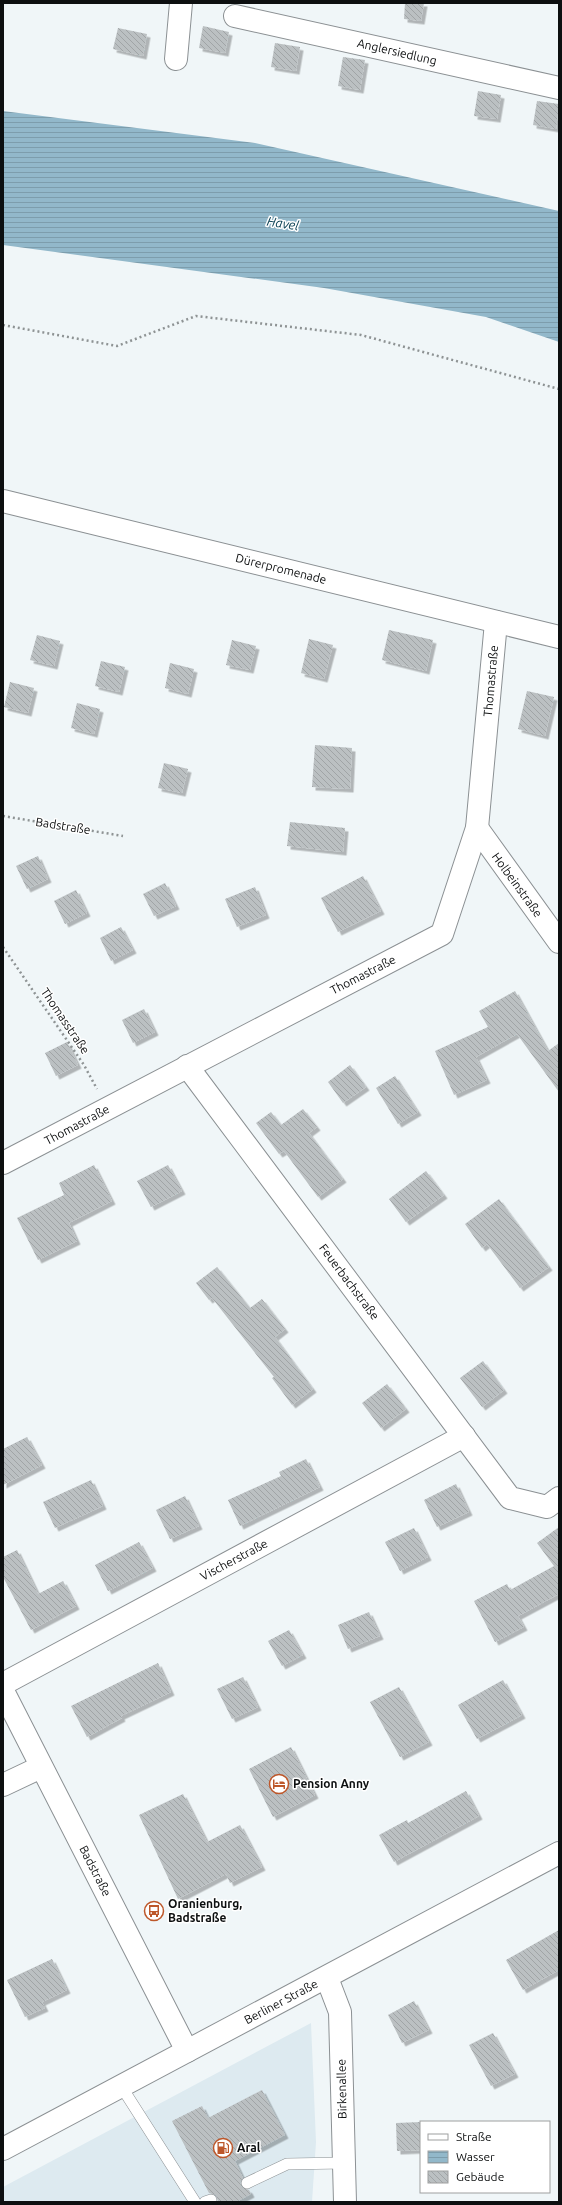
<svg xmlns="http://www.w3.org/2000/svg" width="562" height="2205" viewBox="0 0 562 2205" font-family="Ubuntu,sans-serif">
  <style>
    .built { fill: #ddeaf0 }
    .water { fill: url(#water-rules) }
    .building { fill: url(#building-back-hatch); filter: url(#shadow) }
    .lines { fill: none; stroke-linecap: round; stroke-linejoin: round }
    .service-casing { stroke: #8b9093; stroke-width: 12 }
    .minor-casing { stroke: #8b9093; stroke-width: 24 }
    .secondary-casing { stroke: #8b9093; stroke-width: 24 }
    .path { stroke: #8e9394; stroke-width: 2.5; stroke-dasharray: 2 3; stroke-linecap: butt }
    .service { stroke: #fff; stroke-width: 11 }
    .minor { stroke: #fff; stroke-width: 22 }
    .secondary { stroke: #fff; stroke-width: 22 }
    .labels { text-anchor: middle; stroke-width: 3; stroke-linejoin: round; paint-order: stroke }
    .street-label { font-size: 12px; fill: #0d0f10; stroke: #fff }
    .poi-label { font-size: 12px; font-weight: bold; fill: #0d0f10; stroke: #fff; text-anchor: start }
    .water-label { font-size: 13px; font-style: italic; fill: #043c4f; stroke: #fff }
  </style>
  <defs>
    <pattern id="water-rules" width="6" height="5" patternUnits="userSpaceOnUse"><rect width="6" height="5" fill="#92b8ca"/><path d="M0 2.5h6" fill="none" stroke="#7d9dac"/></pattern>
    <pattern id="building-back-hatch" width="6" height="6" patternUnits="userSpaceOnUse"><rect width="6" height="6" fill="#bbc0c2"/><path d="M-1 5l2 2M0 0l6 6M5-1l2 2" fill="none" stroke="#a0a4a6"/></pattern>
    <filter id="shadow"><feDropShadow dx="3.5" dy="3.5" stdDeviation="0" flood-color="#0004"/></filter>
  </defs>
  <rect width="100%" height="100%" fill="#f0f6f8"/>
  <!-- built -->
  <polygon class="built" points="311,2023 316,2142 312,2202 3,2202 3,2187"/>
  <!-- water -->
  <polygon class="water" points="3,111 255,143 559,211 559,342 486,317 324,288 3,245"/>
  <!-- building -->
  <g class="building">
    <polygon points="405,3 424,3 421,21 404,19"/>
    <polygon points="203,26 229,32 225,53 199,48"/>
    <polygon points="118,28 147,34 143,56 113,49"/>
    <polygon points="275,43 300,47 296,71 271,67"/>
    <polygon points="343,57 365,60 360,90 338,86"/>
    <polygon points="478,91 501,95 497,119 474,116"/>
    <polygon points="537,101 559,104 556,129 533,125"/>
    <polygon points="389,630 433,640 426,671 382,660"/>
    <polygon points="37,635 60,641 54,666 30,660"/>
    <polygon points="309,639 333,645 324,679 301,673"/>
    <polygon points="232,640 256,646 250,670 226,665"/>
    <polygon points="101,661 125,667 119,692 95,686"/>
    <polygon points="170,663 194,669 188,694 165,688"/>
    <polygon points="10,682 34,688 28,713 4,707"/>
    <polygon points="527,691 554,697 545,736 518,729"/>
    <polygon points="77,703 100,709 94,734 71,728"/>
    <polygon points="315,745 352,748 350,789 312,787"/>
    <polygon points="164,763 188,769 182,793 158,788"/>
    <polygon points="290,822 345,828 343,852 287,846"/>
    <polygon points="38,856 48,879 27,889 16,866"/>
    <polygon points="363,876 381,911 338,932 321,898"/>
    <polygon points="165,883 176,906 154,916 143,894"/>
    <polygon points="255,887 266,915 237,927 225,899"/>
    <polygon points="76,890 87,913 65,924 54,901"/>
    <polygon points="121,927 133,950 111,961 100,938"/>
    <polygon points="515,991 548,1051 559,1043 559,1092 517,1034 476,1057 487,1080 454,1095 435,1051 488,1027 479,1011"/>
    <polygon points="144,1009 155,1032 133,1043 122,1020"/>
    <polygon points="67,1042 78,1065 56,1076 45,1053"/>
    <polygon points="350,1065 366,1087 343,1103 328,1082"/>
    <polygon points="395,1076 418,1112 398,1124 376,1088"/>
    <polygon points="303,1109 317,1127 309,1133 343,1179 318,1197 284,1151 279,1154 256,1123 271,1112 281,1125"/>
    <polygon points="94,1165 112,1201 69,1223 77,1241 38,1260 17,1218 64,1195 59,1183"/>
    <polygon points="168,1165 182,1191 151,1207 137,1181"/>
    <polygon points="426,1171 444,1195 406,1222 389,1199"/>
    <polygon points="499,1199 549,1267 520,1288 487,1244 482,1248 465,1224"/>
    <polygon points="217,1267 250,1308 262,1299 285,1329 275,1337 313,1389 292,1405 272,1378 274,1377 212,1298 209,1300 196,1283"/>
    <polygon points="483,1361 504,1390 482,1407 460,1378"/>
    <polygon points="387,1384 406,1409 381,1428 362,1403"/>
    <polygon points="27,1437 42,1465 3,1485 3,1449"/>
    <polygon points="306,1459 320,1487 240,1526 228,1500 281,1476 279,1472"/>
    <polygon points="91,1480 103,1506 55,1528 43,1502"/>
    <polygon points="456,1484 469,1512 437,1527 424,1500"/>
    <polygon points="185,1496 199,1526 170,1539 156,1510"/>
    <polygon points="559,1527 559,1594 518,1616 524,1627 495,1642 474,1601 507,1584 510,1590 554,1566 537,1543"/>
    <polygon points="414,1528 428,1557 400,1571 385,1542"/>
    <polygon points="139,1542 153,1568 108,1591 95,1565"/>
    <polygon points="17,1550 38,1594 63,1581 76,1606 31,1630 3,1577 3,1557"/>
    <polygon points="369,1612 380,1636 348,1649 338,1625"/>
    <polygon points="289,1630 303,1655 282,1666 268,1641"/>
    <polygon points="158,1663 171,1692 121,1716 122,1718 87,1737 71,1706"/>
    <polygon points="243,1677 258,1707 232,1719 217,1689"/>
    <polygon points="503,1680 522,1715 477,1739 458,1705"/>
    <polygon points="399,1687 429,1742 400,1757 370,1702"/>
    <polygon points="291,1747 315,1795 273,1817 249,1769"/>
    <polygon points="466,1791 479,1816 394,1862 379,1835 407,1820 408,1823"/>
    <polygon points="183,1794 207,1842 240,1825 262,1867 230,1883 226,1874 178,1899 139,1815"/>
    <polygon points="559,1930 559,1970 523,1990 506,1960"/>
    <polygon points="52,1959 67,1990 42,2002 45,2008 25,2017 7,1980"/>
    <polygon points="414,2001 429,2030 402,2043 388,2015"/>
    <polygon points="493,2033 515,2074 491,2086 469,2045"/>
    <polygon points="262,2090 285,2135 235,2161 243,2178 240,2182 241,2186 249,2190 251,2194 236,2202 218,2202 216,2195 209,2193 172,2121 202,2106 208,2118"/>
    <polygon points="421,2122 421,2150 397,2151 396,2123"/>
  </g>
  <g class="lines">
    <defs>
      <g id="service">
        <polyline points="121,2086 195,2202"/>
        <polyline points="247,2183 287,2164 343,2163"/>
        <polyline points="205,2202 211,2200"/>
      </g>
      <g id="minor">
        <polyline points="235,16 559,88"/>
        <polyline points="176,59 181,3"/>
        <polyline points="3,501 559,637"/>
        <polyline points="477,828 559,942"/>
        <polyline points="187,1066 510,1498 547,1507 559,1498"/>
        <polyline points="3,1163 442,934 477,828 496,622"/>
        <polyline points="3,1684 464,1436"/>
        <polyline points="3,1691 187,2051"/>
        <polyline points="3,1785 41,1767"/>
        <polyline points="327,1978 340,2012 345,2202"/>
      </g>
      <polyline id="secondary" points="3,2149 559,1853"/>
    </defs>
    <!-- service casing -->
    <use href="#service" class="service-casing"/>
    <!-- minor casing -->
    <use href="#minor" class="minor-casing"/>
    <!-- secondary casing -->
    <use href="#secondary" class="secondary-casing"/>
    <!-- path -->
    <g class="path">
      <polyline points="3,325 117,346 196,316 361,335 559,389"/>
      <polyline points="3,816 123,836"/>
      <polyline points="3,947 84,1065 97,1089"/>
    </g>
    <!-- service -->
    <use href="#service" class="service"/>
    <!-- minor -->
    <use href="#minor" class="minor"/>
    <!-- secondary -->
    <use href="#secondary" class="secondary"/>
  </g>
  <!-- icons -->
  <defs>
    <symbol id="hotel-ring" viewBox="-11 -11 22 22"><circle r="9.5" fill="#fff" stroke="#bd572a" stroke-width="1.5"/><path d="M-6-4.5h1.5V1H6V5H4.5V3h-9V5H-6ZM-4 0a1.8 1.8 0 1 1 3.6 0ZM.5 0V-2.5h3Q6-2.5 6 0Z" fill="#bd572a"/></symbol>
    <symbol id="bus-ring" viewBox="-11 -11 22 22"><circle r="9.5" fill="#fff" stroke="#bd572a" stroke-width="1.5"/><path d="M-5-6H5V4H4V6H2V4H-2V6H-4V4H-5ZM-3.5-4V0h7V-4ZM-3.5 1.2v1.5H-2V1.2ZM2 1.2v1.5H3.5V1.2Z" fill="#bd572a"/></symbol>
    <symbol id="fuel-ring" viewBox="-11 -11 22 22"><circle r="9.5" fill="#fff" stroke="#bd572a" stroke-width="1.5"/><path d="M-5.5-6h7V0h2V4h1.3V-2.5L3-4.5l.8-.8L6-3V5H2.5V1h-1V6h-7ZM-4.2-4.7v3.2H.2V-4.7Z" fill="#bd572a"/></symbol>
  </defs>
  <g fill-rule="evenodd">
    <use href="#hotel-ring" x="268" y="1773" width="22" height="22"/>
    <use href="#bus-ring" x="143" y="1900" width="22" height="22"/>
    <use href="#fuel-ring" x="212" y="2137" width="22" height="22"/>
  </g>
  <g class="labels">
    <!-- street labels -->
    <g class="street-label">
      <text transform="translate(397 52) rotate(13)" y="4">Anglersiedlung</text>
      <text transform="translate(281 569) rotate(14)" y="4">Dürerpromenade</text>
      <text transform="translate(491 681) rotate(-85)" y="4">Thomastraße</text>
      <text transform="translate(63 826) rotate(9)" y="4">Badstraße</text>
      <text transform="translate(517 885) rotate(54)" y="4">Holbeinstraße</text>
      <text transform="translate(363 975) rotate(-27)" y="4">Thomastraße</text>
      <text transform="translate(65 1021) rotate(56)" y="4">Thomasstraße</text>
      <text transform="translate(77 1125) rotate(-28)" y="4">Thomastraße</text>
      <text transform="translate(349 1282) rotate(53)" y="4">Feuerbachstraße</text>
      <text transform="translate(234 1560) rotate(-28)" y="4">Vischerstraße</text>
      <text transform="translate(95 1871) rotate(63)" y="4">Badstraße</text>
      <text transform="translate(281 2002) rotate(-28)" y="4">Berliner Straße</text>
      <text transform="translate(342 2089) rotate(-91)" y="4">Birkenallee</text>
    </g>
    <!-- poi labels -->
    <g class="poi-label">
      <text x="293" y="1788">Pension Anny</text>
      <text x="168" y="1908">Oranienburg,<tspan x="168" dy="14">Badstraße</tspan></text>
      <text x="237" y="2152">Aral</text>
    </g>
    <!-- water labels -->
    <g class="water-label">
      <text transform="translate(283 223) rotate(9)" y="5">Havel</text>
    </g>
  </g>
  <!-- border -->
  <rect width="562" height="2205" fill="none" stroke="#0d0f10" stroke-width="8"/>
  <!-- legend -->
  <rect x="420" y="2121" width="130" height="72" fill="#ffffff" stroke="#9e9f9f"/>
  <rect x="428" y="2134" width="20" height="6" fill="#ffffff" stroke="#9e9f9f"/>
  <text x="456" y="2141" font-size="12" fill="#0d0f10">Straße</text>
  <rect x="428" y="2151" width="20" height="12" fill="url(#water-rules)" stroke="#9e9f9f"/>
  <text x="456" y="2161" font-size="12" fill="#0d0f10">Wasser</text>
  <rect x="428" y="2171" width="20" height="12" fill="url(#building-back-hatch)" stroke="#9e9f9f"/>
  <text x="456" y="2181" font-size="12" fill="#0d0f10">Gebäude</text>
</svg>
